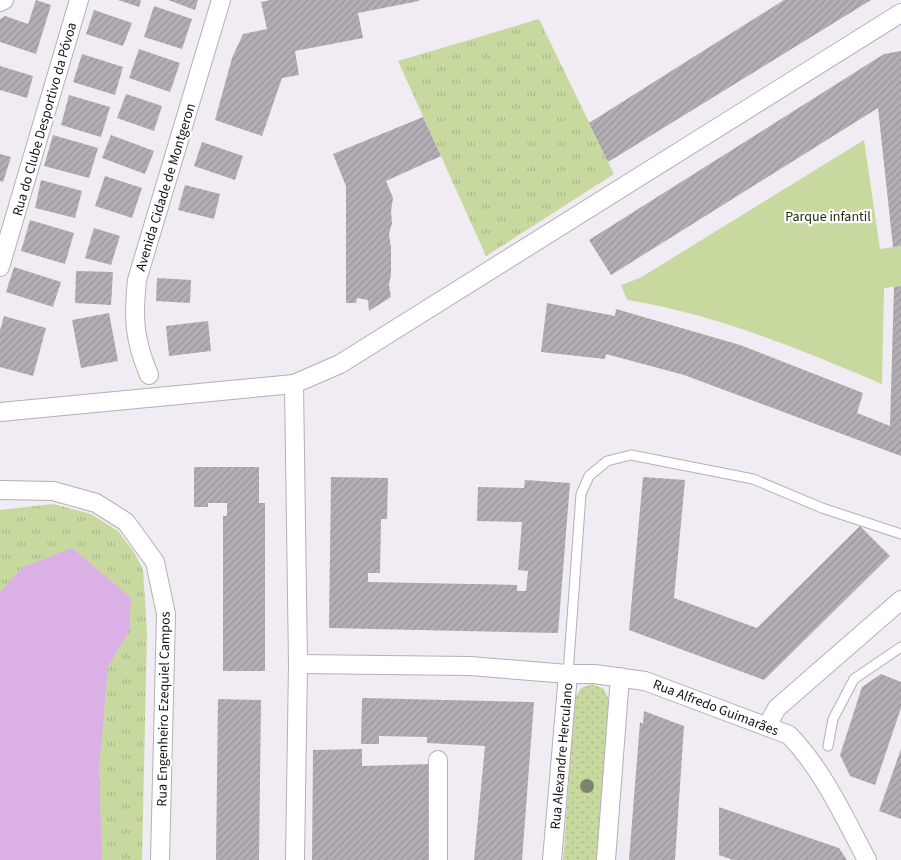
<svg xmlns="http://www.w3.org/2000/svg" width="901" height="860" viewBox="0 0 901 860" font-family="'Source Sans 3',sans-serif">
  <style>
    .grass { fill: url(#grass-tufts) }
    .park { fill: url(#park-dots) }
    .garden { fill: #c8d9a0 }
    .water { fill: #dbb0e7 }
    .building { fill: url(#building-hatch) }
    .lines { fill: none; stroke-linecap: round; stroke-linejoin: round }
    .service-casing { stroke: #b5afb6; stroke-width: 11 }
    .minor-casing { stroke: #b5afb6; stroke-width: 20 }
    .service { stroke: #fff; stroke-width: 9 }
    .minor { stroke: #fff; stroke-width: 18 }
    .tree { fill: #80836d }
    .labels { text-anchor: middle; stroke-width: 4.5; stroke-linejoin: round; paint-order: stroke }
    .street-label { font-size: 14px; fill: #161416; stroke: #fff }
    .park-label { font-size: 14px; fill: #242e00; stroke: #fff }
  </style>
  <defs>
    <pattern id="grass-tufts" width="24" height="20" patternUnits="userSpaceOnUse" patternTransform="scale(1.25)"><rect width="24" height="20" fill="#c8d9a0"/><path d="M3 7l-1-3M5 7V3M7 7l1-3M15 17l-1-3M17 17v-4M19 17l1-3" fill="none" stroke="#abb989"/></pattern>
    <pattern id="park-dots" width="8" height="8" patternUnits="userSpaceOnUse" patternTransform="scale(1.25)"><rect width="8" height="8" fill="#c8d9a0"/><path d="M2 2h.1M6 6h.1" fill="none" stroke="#abb989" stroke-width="1.8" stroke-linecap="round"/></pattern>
    <pattern id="building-hatch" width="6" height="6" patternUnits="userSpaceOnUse" patternTransform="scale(1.25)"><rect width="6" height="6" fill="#b3adb4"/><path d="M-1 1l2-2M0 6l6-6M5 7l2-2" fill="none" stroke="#99949a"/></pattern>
  </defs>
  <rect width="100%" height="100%" fill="#f1ebf3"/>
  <!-- grass -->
  <g class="grass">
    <polygon points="539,19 614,174 486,256 398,61"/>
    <polygon points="53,504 91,514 118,531 134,552 143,570 147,632 142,860 0,860 0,510"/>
  </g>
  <!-- park -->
  <polygon class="park" points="592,684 604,689 609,700 597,860 563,860 575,698 581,688"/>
  <!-- garden -->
  <path class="garden" d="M864 140 880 249 901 246V286L884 288 882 384C800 349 715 314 627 300L621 285 640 278Z"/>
  <!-- water -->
  <polygon class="water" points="72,548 131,598 129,631 108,667 99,769 102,860 0,860 0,592 23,567"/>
  <!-- building -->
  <g class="building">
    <polygon points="36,0 51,5 36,54 0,42 0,19 5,16 28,24"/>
    <polygon points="118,0 141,0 139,7"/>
    <polygon points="168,0 198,0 195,10"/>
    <polygon points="270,0 419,0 419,1 358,13 363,38 295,51 299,75 282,78 262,136 215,120 232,58 243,34 267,29 261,2"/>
    <polygon points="784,0 871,0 608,162 589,123"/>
    <polygon points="154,6 192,19 182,49 144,37"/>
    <polygon points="94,10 132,23 123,46 86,34"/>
    <polygon points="139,49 180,63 170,92 129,78"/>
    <polygon points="901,51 901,246 893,247 878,108 611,275 589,240 884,54"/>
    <polygon points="82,54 123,67 115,95 73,82"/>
    <polygon points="0,66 33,76 27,98 0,90"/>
    <polygon points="126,94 162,106 154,131 117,118"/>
    <polygon points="69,95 110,107 101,137 61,125"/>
    <polygon points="423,117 441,156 386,181 393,198 391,211 392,223 389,234 391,248 391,274 389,285 391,297 369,311 368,300 357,298 356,303 346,303 346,186 333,154"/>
    <polygon points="53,135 98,148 89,178 44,166"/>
    <polygon points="111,135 154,151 145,174 102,158"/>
    <polygon points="202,142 243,156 235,180 194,166"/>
    <polygon points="0,154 11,157 3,182 0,181"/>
    <polygon points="105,176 142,188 132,218 95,206"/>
    <polygon points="41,180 82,191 75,218 35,208"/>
    <polygon points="185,185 220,194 214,219 178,210"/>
    <polygon points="30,220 74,233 65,264 21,251"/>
    <polygon points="94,228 120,236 111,265 85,258"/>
    <polygon points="14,267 61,282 53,307 6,292"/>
    <polygon points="76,271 113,272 111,305 75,303"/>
    <polygon points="157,278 191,280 190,303 156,301"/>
    <polygon points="901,286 901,456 684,375 606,354 605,359 541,352 547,303 615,316 616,309 740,345 863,393 857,413 890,426 894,287"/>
    <polygon points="109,313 118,361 81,368 72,320"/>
    <polygon points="4,316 46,328 33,376 0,367 0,331"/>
    <polygon points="208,321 211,351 169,356 166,326"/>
    <polygon points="194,467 259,467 259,503 265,503 265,671 223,671 223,516 227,516 227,503 208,503 208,507 194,507"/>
    <polygon points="331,477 388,478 387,519 381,519 380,573 368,573 368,582 517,585 517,591 526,591 528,571 518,570 522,522 477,521 478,487 524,488 525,480 570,483 558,633 329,628"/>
    <polygon points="643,477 685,480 674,598 757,628 860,526 890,556 764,680 629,630"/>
    <polygon points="881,674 901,682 901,708 875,785 850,776 840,755 862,687"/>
    <polygon points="362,698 534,702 522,860 474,860 485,746 427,743 427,737 379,736 379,744 361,744"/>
    <polygon points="218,699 261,700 259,860 216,860"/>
    <polygon points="644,711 684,726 675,860 629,860 640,722 643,724"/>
    <polygon points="362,749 362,766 432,764 430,860 312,860 313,750"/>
    <polygon points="901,749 901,819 879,811"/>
    <polygon points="719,807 839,848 847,860 733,860 719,855"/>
  </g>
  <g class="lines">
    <defs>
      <g id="service">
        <polyline points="568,674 581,494 589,476 607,461 631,455 753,479 822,508 901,534"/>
        <polyline points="828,746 833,719 854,679 901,647"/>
      </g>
      <g id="minor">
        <polyline points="0,2 4,0"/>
        <polyline points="0,267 79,0"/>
        <path d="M149 375C134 339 133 318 137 280L221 0"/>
        <polyline points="294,384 298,664 295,860"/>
        <polyline points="0,412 294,384 340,364 901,13"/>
        <polyline points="0,490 53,491 96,503 126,522 155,562 166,614 160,860"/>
        <polyline points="298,664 470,666 568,674"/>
        <polyline points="767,726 777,708 901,600"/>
        <polyline points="438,860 438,760"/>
        <path d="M552 860 568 674H594L645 681 789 735C823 770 844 817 867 860"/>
        <polyline points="606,860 620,677"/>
      </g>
    </defs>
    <!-- service casing -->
    <use href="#service" class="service-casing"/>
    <!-- minor casing -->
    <use href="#minor" class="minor-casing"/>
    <!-- service -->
    <use href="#service" class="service"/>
    <!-- minor -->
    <use href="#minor" class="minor"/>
  </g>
  <!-- trees -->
  <circle class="tree" cx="587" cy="786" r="7"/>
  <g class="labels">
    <!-- street labels -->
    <g class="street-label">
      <text transform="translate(44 119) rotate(-74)" y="5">Rua do Clube Desportivo da Póvoa</text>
      <text transform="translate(165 187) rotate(-73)" y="5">Avenida Cidade de Montgeron</text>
      <text transform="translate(716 707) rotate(21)" y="5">Rua Alfredo Guimarães</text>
      <text transform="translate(163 709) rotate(-89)" y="5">Rua Engenheiro Ezequiel Campos</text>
      <text transform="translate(561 756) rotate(-85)" y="5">Rua Alexandre Herculano</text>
    </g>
    <!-- park labels -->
    <g class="park-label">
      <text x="828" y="221">Parque infantil</text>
    </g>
  </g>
</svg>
